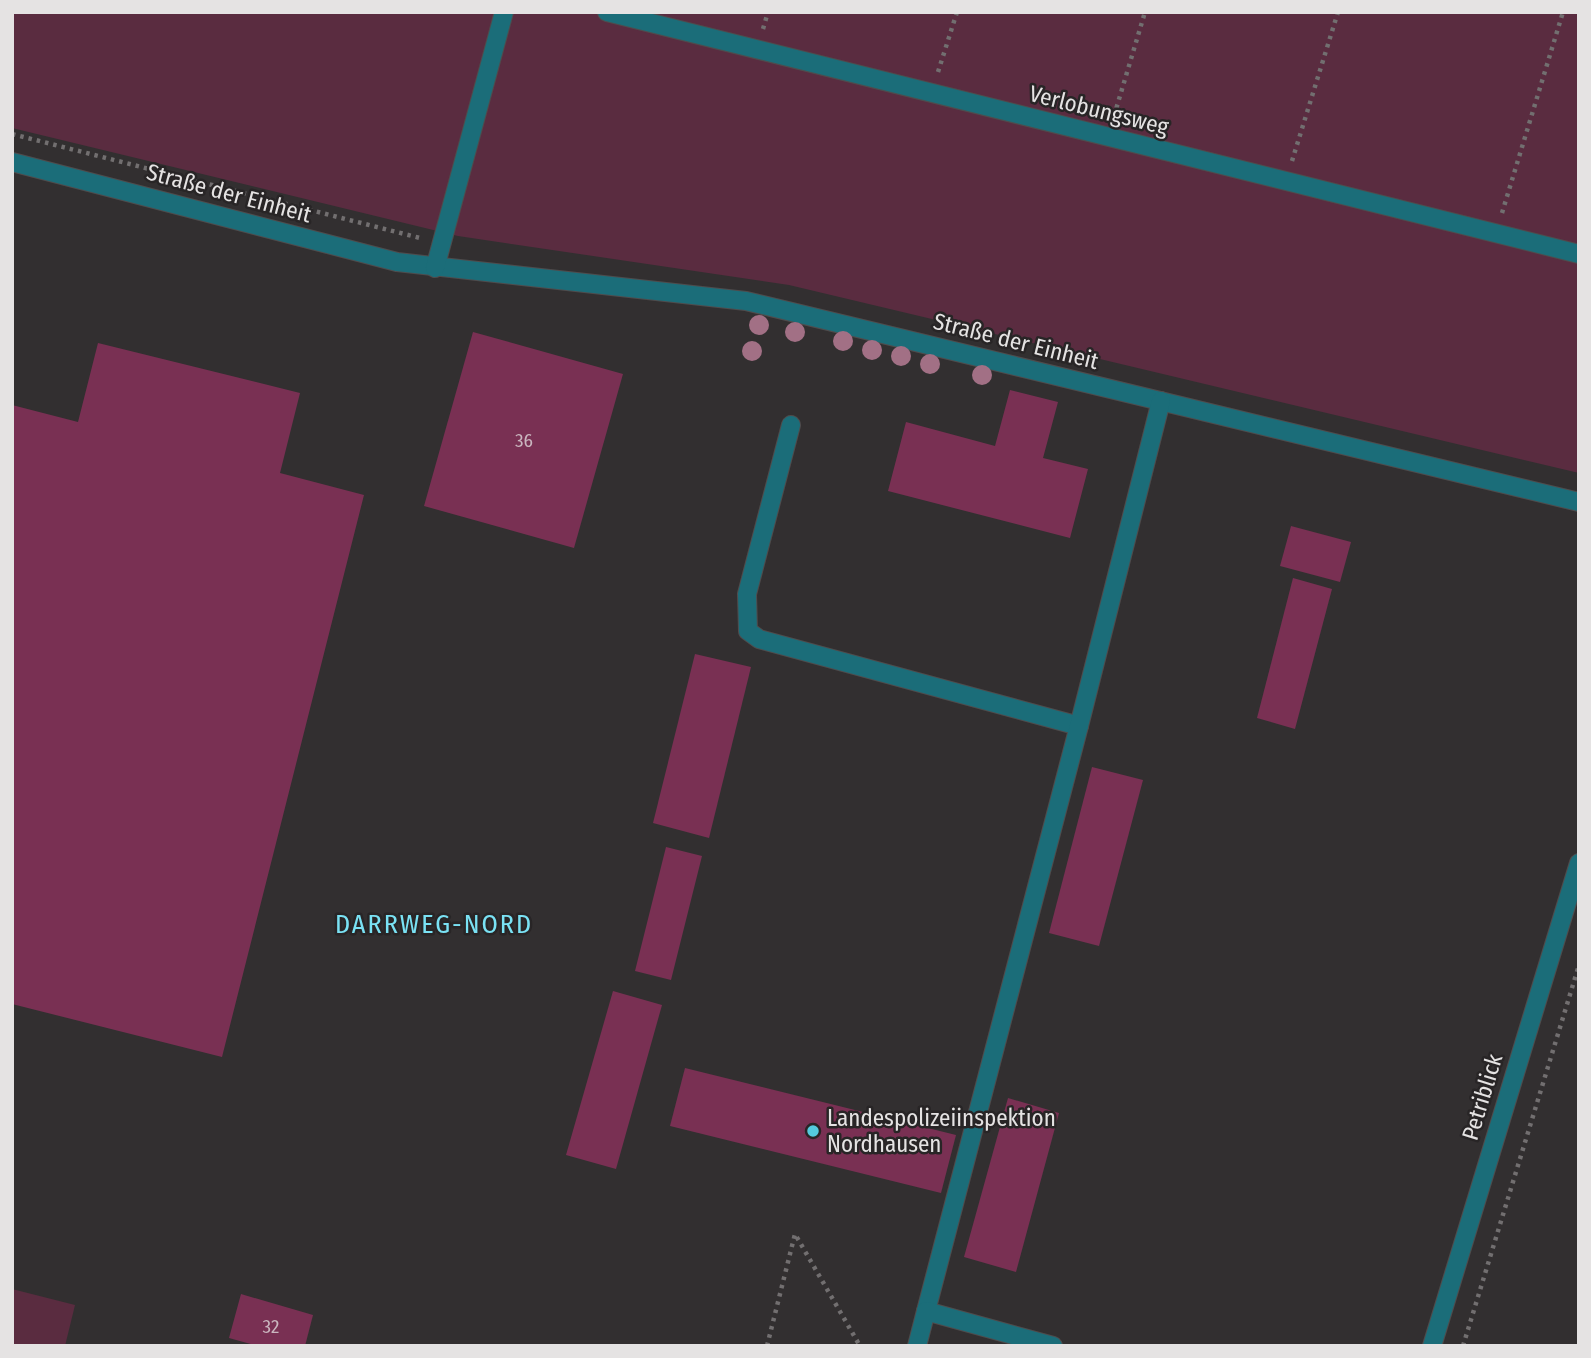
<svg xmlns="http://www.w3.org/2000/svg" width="1591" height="1358" viewBox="0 0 1591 1358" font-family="'Fira Sans Condensed',sans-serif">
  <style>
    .green { fill: #5a2c40 }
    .building { fill: #793053 }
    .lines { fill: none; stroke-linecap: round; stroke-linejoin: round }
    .minor-casing { stroke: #4f4c4d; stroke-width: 20 }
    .path { stroke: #726f70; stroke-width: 4.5; stroke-dasharray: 3.5 5; stroke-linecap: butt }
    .minor { stroke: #1b6d79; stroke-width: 18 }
    .tree { fill: #a27085 }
    .poi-dot { fill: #54cade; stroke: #282526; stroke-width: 2.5 }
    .labels { text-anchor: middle; stroke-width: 5; stroke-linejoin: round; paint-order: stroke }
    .number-label { font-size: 19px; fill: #cab6bf }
    .street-label { font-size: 23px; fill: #e5e3e3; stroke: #282526 }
    .poi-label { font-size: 23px; fill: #e5e3e3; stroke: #282526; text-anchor: start }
    .quarter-label { font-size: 26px; letter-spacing: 2px; fill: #7ae2f4; stroke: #282526 }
  </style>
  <rect width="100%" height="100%" fill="#322f30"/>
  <!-- green -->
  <g class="green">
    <polygon points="12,12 1579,12 1579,473 789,285 458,236 12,128"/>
    <polygon points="12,1289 75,1305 65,1346 12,1346"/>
  </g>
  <!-- building -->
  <g class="building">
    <polygon points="473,332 623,374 574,548 424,506"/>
    <polygon points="98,343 300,393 280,473 364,495 222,1057 12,1004 12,405 78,422"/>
    <polygon points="1010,390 1058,402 1043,458 1088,469 1070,538 888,491 906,422 995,446"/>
    <polygon points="1291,526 1351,542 1340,582 1280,566"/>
    <polygon points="1293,578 1332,589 1295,729 1257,718"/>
    <polygon points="695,654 751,667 709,838 653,823"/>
    <polygon points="1092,767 1143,780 1099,946 1049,933"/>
    <polygon points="666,847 702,856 671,980 635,971"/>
    <polygon points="613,991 662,1005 616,1169 566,1155"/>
    <polygon points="685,1068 956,1135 941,1193 670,1126"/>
    <polygon points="1008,1098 1059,1113 1016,1272 964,1257"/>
    <polygon points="241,1294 313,1315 305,1346 258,1346 229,1338"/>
  </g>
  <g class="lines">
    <defs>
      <g id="minor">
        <polyline points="607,12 1579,254"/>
        <polyline points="12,162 397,262 746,301 1579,502"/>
        <polyline points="435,268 504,12"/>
        <polyline points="791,425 747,594 748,631 759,639 1079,726"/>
        <polyline points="926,1311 1079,726 1161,401"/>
        <polyline points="917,1346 926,1311 1053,1346"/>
        <polyline points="1432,1346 1579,863"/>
      </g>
    </defs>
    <!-- minor casing -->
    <use href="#minor" class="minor-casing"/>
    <!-- path -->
    <g class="path">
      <polyline points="763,29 768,12"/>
      <polyline points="938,72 957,12"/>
      <polyline points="1114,116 1145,12"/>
      <polyline points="12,134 420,238"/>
      <polyline points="1292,161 1338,12"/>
      <polyline points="1502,213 1563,12"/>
      <polyline points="767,1346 795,1234 860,1346"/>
      <polyline points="1463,1346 1579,965"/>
    </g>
    <!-- minor -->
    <use href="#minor" class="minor"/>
  </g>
  <!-- trees -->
  <g class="tree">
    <circle cx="759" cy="325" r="10"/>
    <circle cx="795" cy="332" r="10"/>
    <circle cx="843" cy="341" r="10"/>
    <circle cx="872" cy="350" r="10"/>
    <circle cx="752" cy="351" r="10"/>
    <circle cx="901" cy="356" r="10"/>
    <circle cx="930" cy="364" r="10"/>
    <circle cx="982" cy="375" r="10"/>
  </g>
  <!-- markers -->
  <circle class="poi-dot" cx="813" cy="1131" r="7"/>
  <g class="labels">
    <!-- number labels -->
    <g class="number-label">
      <text x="524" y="447">36</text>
      <text x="271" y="1333">32</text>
    </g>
    <!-- street labels -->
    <g class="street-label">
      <text transform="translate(1099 110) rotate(14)" y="8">Verlobungsweg</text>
      <text transform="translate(229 193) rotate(15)" y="8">Straße der Einheit</text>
      <text transform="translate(1016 341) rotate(14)" y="8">Straße der Einheit</text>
      <text transform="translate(1482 1097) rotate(-73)" y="8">Petriblick</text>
    </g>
    <!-- poi labels -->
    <g class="poi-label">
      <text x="827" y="1126">Landespolizeiinspektion<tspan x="827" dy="26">Nordhausen</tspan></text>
    </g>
    <!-- quarter labels -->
    <g class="quarter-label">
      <text x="434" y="933">DARRWEG-NORD</text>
    </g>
  </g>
  <!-- border -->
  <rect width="1591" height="1358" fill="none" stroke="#e5e3e3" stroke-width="28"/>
</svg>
